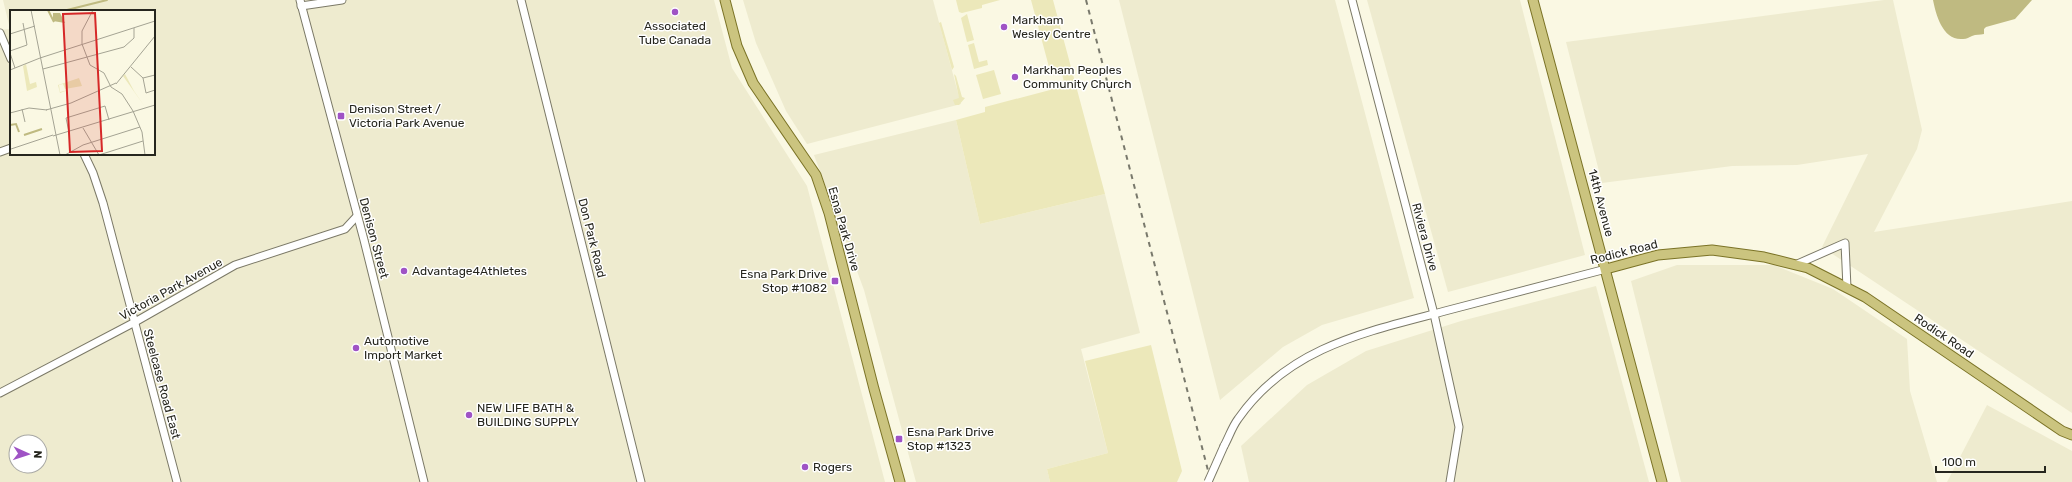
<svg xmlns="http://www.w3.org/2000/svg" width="2072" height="482" viewBox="0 0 2072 482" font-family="Rubik,sans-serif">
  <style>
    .built { fill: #eeebcf; fill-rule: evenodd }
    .green { fill: #ece8ba }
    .water { fill: #bfba81 }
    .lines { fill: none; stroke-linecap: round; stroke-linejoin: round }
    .stream { stroke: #bfba81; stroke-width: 2 }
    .minor-casing { stroke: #7b7967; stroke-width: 9 }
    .major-casing { stroke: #7b7326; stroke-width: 11 }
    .minor { stroke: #fff; stroke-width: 7 }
    .major { stroke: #cbc47f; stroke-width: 9 }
    .rail { stroke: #79796c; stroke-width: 2; stroke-dasharray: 5 5; stroke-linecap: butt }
    .minor-bridge-casing { stroke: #7b7967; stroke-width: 9; stroke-linecap: butt }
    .minor-bridge { stroke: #fff; stroke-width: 7 }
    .poi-dot { fill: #9f53c5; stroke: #fff; stroke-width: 1.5 }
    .labels { text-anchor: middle; stroke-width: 3; stroke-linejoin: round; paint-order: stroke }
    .poi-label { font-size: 12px; fill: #26261e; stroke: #fff; text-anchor: start }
    .street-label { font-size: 12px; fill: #26261e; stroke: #fff }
    .inset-river { fill: none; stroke: #bfba81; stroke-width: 2 }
    .inset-road { fill: none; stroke: #a5a494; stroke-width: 1 }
    .view { fill: #d62828; fill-opacity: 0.15; stroke: #d62828; stroke-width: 2 }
    .inset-edge { fill: none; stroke: #26261e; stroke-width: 2 }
  </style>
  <rect width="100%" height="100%" fill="#faf8e3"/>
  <!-- built -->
  <g class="built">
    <path d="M3 0H714L732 68 807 186 885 482H0V30L10 29ZM11 11H154V154H11ZM16 442H40V466H16Z"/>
    <polygon points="743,0 933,0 961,104 807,144 786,111 756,43"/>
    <polygon points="1119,0 1335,0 1414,298 1322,325 1283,347 1220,400"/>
    <polygon points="1367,0 1520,0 1585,255 1448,292"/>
    <polygon points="1884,0 1893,0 1922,130 1917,149 1874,232 2072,201 2072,413 1822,247 1868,154 1797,165 1732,166 1602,183 1566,42"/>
    <polygon points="956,120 980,224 1105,194 1140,333 1081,349 1108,453 1047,469 1050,482 916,482 864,290 814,155"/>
    <polygon points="1677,265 1774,265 1833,289 1907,339 1910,391 1937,482 1681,482 1631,281"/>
    <polygon points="1596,286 1649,482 1249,482 1241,446 1307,385 1366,351 1461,321"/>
    <polygon points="1987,405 2072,451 2072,482 1947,482"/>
  </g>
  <!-- green -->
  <g class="green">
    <polygon points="956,0 1000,0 982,5 982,8 962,13 959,12"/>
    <polygon points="1031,0 1053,0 1105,194 980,224 956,120 985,112 985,107 1050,90 1057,84 1064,82 1062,74 1054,74 1049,67"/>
    <polygon points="967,14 974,40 967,42 961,18"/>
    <polygon points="941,22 954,67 952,70 939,23"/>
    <polygon points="974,43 979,62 987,60 988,65 974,69 968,45"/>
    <polygon points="994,70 1001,94 983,99 976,75"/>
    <polygon points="954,74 956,76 962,97 965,98 959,105 955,105 953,100 959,98"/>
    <polygon points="1151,345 1182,471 1177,482 1050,482 1047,469 1108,453 1085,361"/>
  </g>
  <!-- water -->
  <path class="water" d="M1933 0H2032L2015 19 1986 27 1984 29V34C1980 35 1976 34 1972 36 1969 37 1967 39 1963 39 1943 41 1936 15 1933 0Z"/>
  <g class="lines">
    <!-- stream -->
    <polyline class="stream" points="63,11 107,0"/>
    <defs>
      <g id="minor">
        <polyline points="300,0 364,240 424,482"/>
        <polyline points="521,0 641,482"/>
        <polyline points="1352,0 1434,314 1459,427 1450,482"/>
        <polyline points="301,6 342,0"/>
        <polyline points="0,33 11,59"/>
        <polyline points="0,152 11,148"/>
        <polyline points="84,154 93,173 103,203 177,482"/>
        <polyline points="1795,265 1845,243 1847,288"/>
        <polyline points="0,393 135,322 235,265 345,229 357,216"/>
        <path d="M1224 446C1229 437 1232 427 1238 419 1288 347 1366 332 1445 311 1499 297 1553 283 1606 269"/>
      </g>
      <g id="major">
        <polyline points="725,0 737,46 753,83 816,175 829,213 874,389 900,482"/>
        <polyline points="1533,0 1662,482"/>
        <polyline points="1606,269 1658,255 1712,250 1764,257 1808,268 1865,297 2062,431 2072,435"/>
      </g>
    </defs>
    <!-- minor casing -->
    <use href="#minor" class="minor-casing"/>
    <!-- major casing -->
    <use href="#major" class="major-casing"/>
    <!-- minor -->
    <use href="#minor" class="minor"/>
    <!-- major -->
    <use href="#major" class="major"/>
    <!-- rail -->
    <polyline class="rail" points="1086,0 1211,482"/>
    <defs>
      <polyline id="minor-bridge" points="1208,482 1224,446"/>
    </defs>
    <!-- minor-bridge casing -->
    <use href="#minor-bridge" class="minor-bridge-casing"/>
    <!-- minor-bridge -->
    <use href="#minor-bridge" class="minor-bridge"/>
  </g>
  <!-- markers -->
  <g class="poi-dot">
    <circle cx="675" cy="12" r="4"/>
    <circle cx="1004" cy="27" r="4"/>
    <circle cx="1015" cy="77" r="4"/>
    <rect x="337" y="112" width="8" height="8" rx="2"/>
    <circle cx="404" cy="271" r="4"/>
    <rect x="831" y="277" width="8" height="8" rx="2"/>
    <circle cx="356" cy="348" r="4"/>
    <circle cx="469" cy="415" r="4"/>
    <rect x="895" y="435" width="8" height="8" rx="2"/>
    <circle cx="805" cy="467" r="4"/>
  </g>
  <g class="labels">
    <!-- poi labels -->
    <g class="poi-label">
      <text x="1012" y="24">Markham<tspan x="1012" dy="14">Wesley Centre</tspan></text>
      <text x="675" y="30" text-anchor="middle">Associated<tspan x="675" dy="14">Tube Canada</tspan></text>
      <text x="1023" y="74">Markham Peoples<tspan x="1023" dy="14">Community Church</tspan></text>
      <text x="349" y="113">Denison Street /<tspan x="349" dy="14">Victoria Park Avenue</tspan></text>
      <text x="412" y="275">Advantage4Athletes</text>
      <text x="827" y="278" text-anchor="end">Esna Park Drive<tspan x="827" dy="14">Stop #1082</tspan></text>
      <text x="364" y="345">Automotive<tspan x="364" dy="14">Import Market</tspan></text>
      <text x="477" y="412">NEW LIFE BATH &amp;<tspan x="477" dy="14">BUILDING SUPPLY</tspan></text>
      <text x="907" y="436">Esna Park Drive<tspan x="907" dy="14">Stop #1323</tspan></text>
      <text x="813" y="471">Rogers</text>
    </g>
    <!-- street labels -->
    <g class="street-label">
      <text transform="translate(1601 203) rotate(75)" y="4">14th Avenue</text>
      <text transform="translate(844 229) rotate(74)" y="4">Esna Park Drive</text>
      <text transform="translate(1425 237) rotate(75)" y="4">Riviera Drive</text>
      <text transform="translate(374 238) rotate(75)" y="4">Denison Street</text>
      <text transform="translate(592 238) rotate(76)" y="4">Don Park Road</text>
      <text transform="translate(1624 252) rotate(-14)" y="4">Rodick Road</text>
      <text transform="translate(171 289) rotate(-29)" y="4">Victoria Park Avenue</text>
      <text transform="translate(1944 336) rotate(34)" y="4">Rodick Road</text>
      <text transform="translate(162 384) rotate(75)" y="4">Steelcase Road East</text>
    </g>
  </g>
  <!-- overview -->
  <g transform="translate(10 10)">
    <rect width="145" height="145" fill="#faf8e3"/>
    <path d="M16 54 20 74 26 72 27 77 17 81 13 56ZM115 64 124 81 135 97 113 66ZM69 68 72 76 55 79 53 74 49 75 50 82 58 80 50 83 48 75Z" fill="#ece8ba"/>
    <path d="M43 3H50L55 13 43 11Z" fill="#bfba81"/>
    <path class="inset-river" d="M38 0 44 12M0 115 6 114 9 122M14 125 32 119"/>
    <path class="inset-road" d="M21 0 50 145M0 24 25 16M72 34 80 55 94 63 101 77 112 84 123 101 132 122 135 145M72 34V21L83 0M0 41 17 35 13 13M0 43 5 58M30 48 145 11M121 57 133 68 145 65M33 59 114 37 124 28V18M0 60 30 48M133 68 136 83 145 80M106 74 145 26M12 99 15 112M36 100 61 93 106 73M0 103 19 98 37 100M73 118 89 145M59 122 56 108 95 96 99 110M43 126 145 95M1 139 43 125M55 145 73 135 130 117M89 145 133 131"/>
    <path class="view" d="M85 3 92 141 60 142 53 4Z"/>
    <rect width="145" height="145" class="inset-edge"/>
  </g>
  <!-- north arrow -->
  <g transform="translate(28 454) rotate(93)"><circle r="19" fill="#ffffff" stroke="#a8a8a5"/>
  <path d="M0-3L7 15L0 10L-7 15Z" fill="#9f53c5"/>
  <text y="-6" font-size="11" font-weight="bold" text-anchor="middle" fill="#26261e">N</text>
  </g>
  <!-- scale -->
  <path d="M1936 466v6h109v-6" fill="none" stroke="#26261e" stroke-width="2"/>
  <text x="1942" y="466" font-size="12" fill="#26261e" stroke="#ffffff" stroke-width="3" paint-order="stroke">100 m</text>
</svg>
